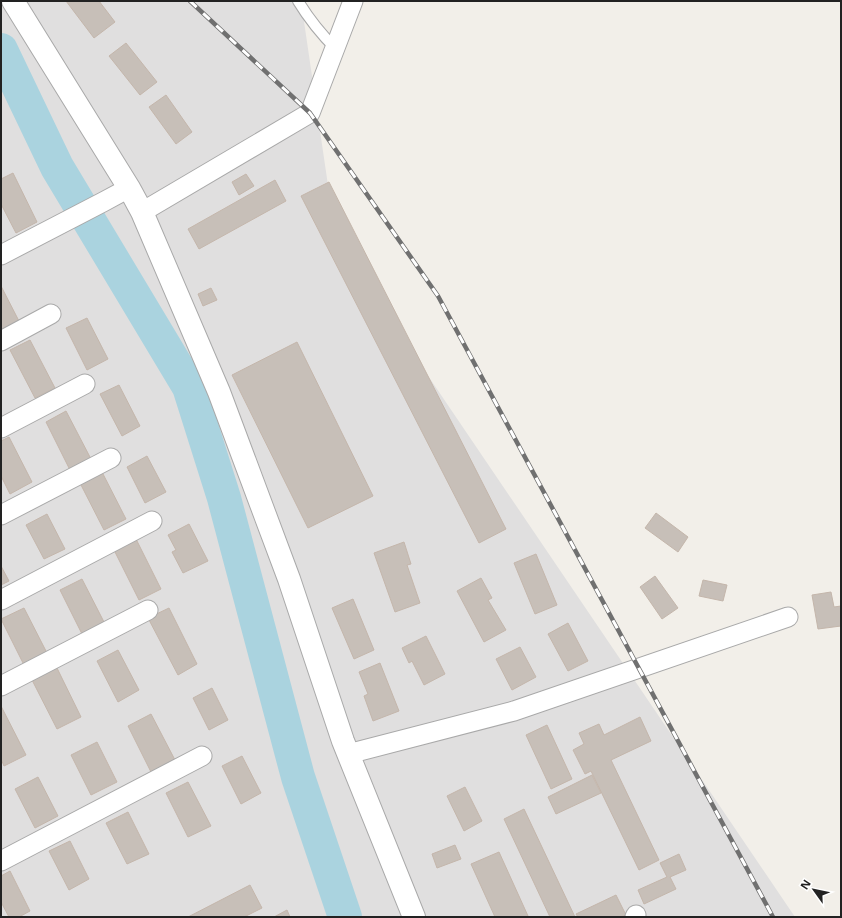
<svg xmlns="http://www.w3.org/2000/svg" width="842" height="918" viewBox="0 0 842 918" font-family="'Open Sans',sans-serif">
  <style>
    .residential { fill: #e0dfdf }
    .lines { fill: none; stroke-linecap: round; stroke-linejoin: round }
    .river { stroke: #aad3df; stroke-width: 34 }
    .building { fill: #c7bfb8; stroke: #c4b6ab }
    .service-casing { stroke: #a9a9a9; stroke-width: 12 }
    .minor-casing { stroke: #a9a9a9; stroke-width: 21 }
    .tertiary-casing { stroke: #a9a9a9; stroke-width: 24 }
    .service { stroke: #fff; stroke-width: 10 }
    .minor { stroke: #fff; stroke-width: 19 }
    .tertiary { stroke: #fff; stroke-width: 22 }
    .rail-casing { stroke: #707070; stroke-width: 4.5 }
    .rail { stroke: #fff; stroke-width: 3; stroke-dasharray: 9; stroke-linecap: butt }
  </style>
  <rect width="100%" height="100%" fill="#f2efe9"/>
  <!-- residential -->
  <polygon class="residential" points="1,1 301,1 336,240 795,917 1,917"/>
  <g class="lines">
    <!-- river -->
    <polyline class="river" points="1,50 57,167 189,387 224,498 298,777 345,917"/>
  </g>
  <!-- building -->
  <g class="building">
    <polygon points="66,1 99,1 115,22 94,38"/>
    <polygon points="126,43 157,82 140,95 109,56"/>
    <polygon points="166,95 192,132 176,144 149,107"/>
    <polygon points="13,173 37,222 16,233 1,204 1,179"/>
    <polygon points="246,174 254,186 239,195 232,182"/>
    <polygon points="275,180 286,201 199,249 188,229"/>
    <polygon points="329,182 506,529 479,543 301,196"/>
    <polygon points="1,286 21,325 1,334"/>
    <polygon points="211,288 217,300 203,306 198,294"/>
    <polygon points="87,318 108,359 87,370 66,328"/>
    <polygon points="30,340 55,388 35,398 10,350"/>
    <polygon points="297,342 373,496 308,528 232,375"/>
    <polygon points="119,385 140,426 122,436 100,394"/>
    <polygon points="66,411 91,459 70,470 46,422"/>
    <polygon points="9,437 32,482 10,494 1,476 1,441"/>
    <polygon points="147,456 166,492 145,503 127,467"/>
    <polygon points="102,472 126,519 104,530 80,483"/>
    <polygon points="656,513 688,537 678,552 645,528"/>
    <polygon points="47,514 65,549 44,559 26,525"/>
    <polygon points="189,524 208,561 183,573 172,552 176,550 168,535"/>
    <polygon points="135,537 161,589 139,600 113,548"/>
    <polygon points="404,542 411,564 407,565 420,603 395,612 374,553"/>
    <polygon points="536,554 557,605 535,614 514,563"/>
    <polygon points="1,566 9,581 1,585"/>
    <polygon points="655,576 678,608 662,619 640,587"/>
    <polygon points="481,578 492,598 488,600 506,630 484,642 457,591"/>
    <polygon points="82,579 104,622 82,634 60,590"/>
    <polygon points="703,580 727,585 723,601 699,596"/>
    <polygon points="831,592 834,607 841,606 841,626 818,629 812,595"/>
    <polygon points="353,599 374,650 354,659 332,608"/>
    <polygon points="24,608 47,653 24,665 1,619"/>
    <polygon points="169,608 197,664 178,675 148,618"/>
    <polygon points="568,623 588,661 568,671 548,634"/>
    <polygon points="426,636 445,674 424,685 412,661 409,663 402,648"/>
    <polygon points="520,647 536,677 512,690 496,659"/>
    <polygon points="118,650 139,690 118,702 97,661"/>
    <polygon points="380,663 399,711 373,721 364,696 368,694 359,672"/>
    <polygon points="56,666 81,717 57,729 31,678"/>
    <polygon points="212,688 228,720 209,730 193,698"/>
    <polygon points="1,706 26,755 4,766 1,759"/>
    <polygon points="151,714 175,760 151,772 128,726"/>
    <polygon points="640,717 651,741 611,760 659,860 639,870 591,771 585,774 573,750 584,744 579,733 599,724 604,735"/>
    <polygon points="547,725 572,779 551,789 526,735"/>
    <polygon points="97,742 117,782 91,795 71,755"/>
    <polygon points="242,756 261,793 241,804 222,766"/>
    <polygon points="592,775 601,793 556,814 548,797"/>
    <polygon points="38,777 58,816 35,828 15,789"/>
    <polygon points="188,782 211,826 188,837 166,793"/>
    <polygon points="465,787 482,821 464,831 447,796"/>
    <polygon points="524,809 575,917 550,917 504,819"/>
    <polygon points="128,812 149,854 127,864 106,823"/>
    <polygon points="70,841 89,879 69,890 49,851"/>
    <polygon points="455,845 461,859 437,868 432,854"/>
    <polygon points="499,852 528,916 525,917 495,917 471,864"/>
    <polygon points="679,854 686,870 670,877 676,889 644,904 638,890 667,877 660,863"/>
    <polygon points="10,871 30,911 19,917 9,917 1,902 1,876"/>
    <polygon points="250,885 262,908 244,917 188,917"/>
    <polygon points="616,895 626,915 621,917 578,917 576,914"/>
    <polygon points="287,910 290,917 274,917"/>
  </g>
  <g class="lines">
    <defs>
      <path id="service" d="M298 1C309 19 321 34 336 49"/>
      <g id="minor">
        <polyline points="142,212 310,113 353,1"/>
        <polyline points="1,255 103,202 129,188"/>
        <polyline points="1,341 51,314"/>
        <polyline points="1,428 85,384"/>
        <polyline points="1,515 111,458"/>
        <polyline points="1,600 152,521"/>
        <polyline points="1,686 148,610"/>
        <polyline points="348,754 514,711 788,617"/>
        <polyline points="1,861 202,756"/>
        <polyline points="635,917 636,915"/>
      </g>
      <polyline id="tertiary" points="13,1 129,188 142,212 219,392 289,579 343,741 414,917"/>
    </defs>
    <!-- service casing -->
    <use href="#service" class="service-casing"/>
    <!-- minor casing -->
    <use href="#minor" class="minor-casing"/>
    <!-- tertiary casing -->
    <use href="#tertiary" class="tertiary-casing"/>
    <!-- service -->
    <use href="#service" class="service"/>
    <!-- minor -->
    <use href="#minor" class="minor"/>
    <!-- tertiary -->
    <use href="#tertiary" class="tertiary"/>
    <defs>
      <polyline id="rail" points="190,1 310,113 438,296 773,917"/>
    </defs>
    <!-- rail casing -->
    <use href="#rail" class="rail-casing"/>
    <!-- rail -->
    <use href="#rail" class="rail"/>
  </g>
  <!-- border -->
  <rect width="842" height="918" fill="none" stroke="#222222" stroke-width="4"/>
  <!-- north arrow -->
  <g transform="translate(814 890) rotate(303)" stroke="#ffffff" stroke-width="3" paint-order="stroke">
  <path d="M0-3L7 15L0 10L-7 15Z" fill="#222222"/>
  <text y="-6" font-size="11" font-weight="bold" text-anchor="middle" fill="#222222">N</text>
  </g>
</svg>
